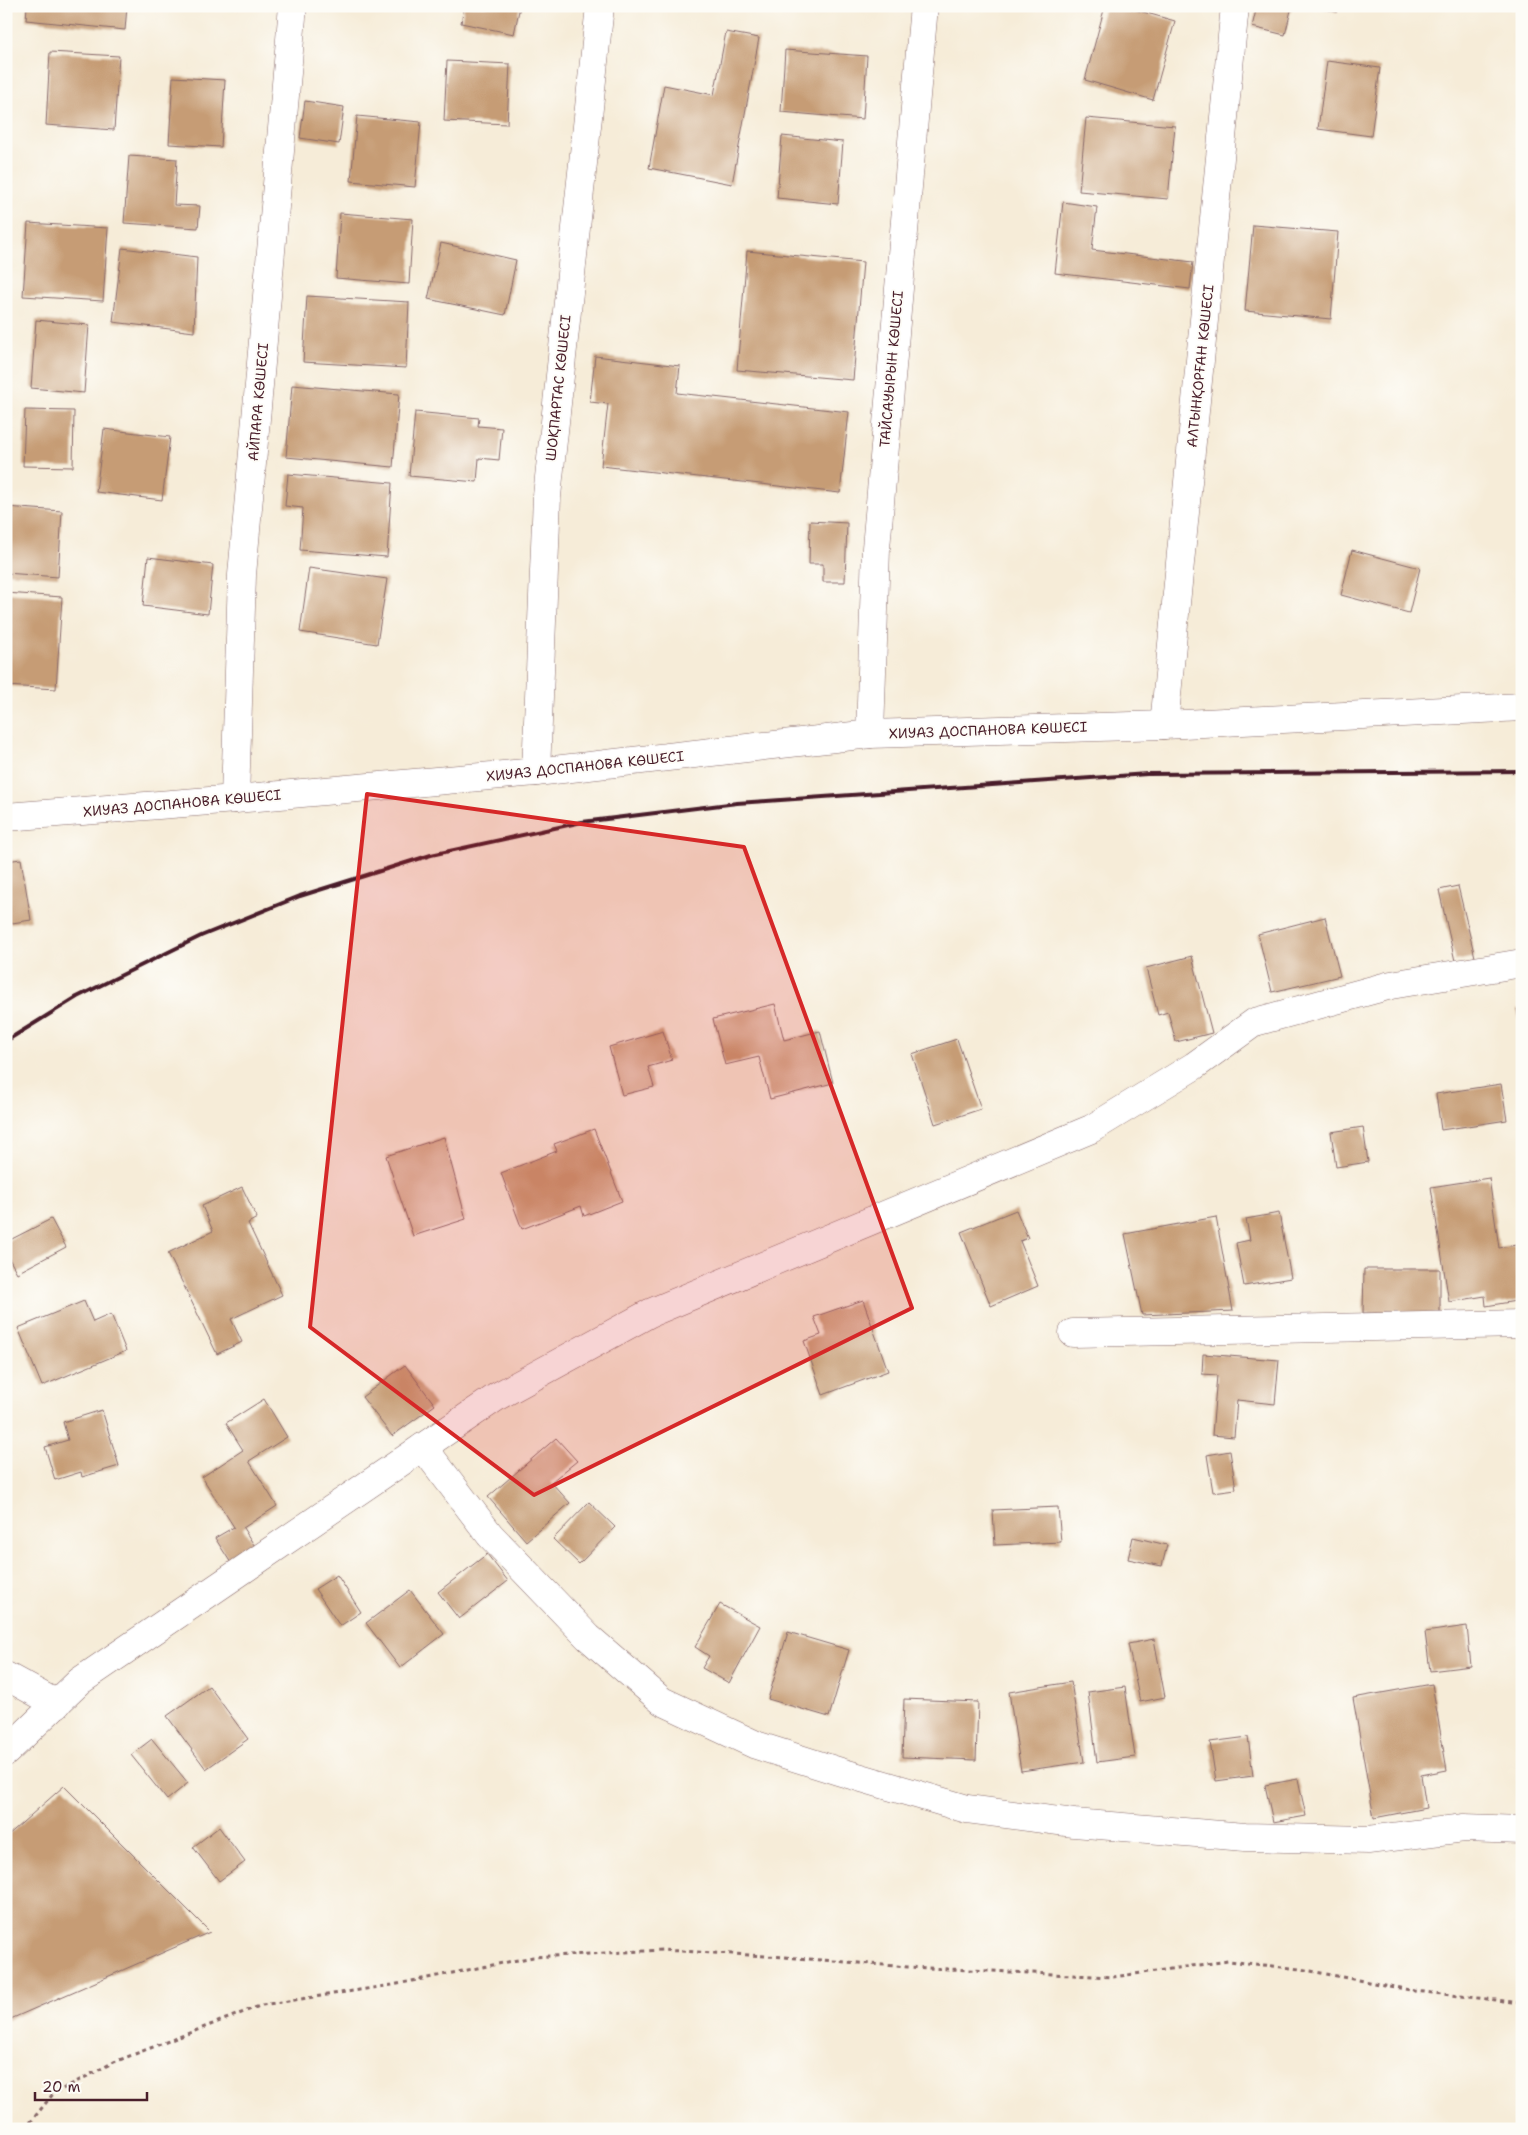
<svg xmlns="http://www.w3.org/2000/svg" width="1528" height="2135" viewBox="0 0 1528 2135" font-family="'Shantell Sans',sans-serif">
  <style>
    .building { fill: #c69c75 }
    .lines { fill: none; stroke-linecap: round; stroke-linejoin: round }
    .minor-casing { stroke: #866768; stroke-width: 29 }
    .path { stroke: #866768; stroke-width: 3; stroke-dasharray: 4 4; stroke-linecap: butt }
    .minor { stroke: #fff; stroke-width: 28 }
    .rail { stroke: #4a1f2b; stroke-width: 4 }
    .marked { fill: #d62828; fill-opacity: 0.2; stroke: #d62828; stroke-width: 4; stroke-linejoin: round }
    .labels { text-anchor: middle; stroke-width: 4; stroke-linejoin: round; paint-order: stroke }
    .street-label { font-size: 14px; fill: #4a1f2b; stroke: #fdfcf7 }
  </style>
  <rect width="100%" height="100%" fill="#fdfcf7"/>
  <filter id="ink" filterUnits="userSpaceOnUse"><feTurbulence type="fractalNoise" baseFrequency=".02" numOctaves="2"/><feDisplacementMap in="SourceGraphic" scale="10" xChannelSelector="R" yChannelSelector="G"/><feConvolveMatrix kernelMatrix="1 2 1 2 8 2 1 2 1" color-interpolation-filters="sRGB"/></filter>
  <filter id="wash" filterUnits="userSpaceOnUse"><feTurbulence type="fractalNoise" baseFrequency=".0096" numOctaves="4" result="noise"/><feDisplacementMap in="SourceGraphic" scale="20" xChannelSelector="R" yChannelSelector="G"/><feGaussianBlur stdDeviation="1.12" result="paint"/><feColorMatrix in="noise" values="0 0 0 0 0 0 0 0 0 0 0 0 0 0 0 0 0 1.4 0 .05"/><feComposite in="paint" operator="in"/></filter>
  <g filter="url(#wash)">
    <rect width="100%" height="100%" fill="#f6ecd8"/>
    <g id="blocks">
      <!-- building -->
      <g class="building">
        <polygon points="27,6 127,6 125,30 26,20"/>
        <polygon points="464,6 520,6 514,34 461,23"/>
        <polygon points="1105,6 1122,6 1175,21 1153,100 1085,80"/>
        <polygon points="1257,6 1292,6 1285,35 1252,27"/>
        <polygon points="1315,6 1339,6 1337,12"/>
        <polygon points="726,32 759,38 732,184 649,168 664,85 714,95"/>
        <polygon points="785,50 867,56 863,119 781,112"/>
        <polygon points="50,52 119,56 114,130 46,125"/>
        <polygon points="447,61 510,64 507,124 444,121"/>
        <polygon points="1327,61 1380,68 1371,136 1318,129"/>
        <polygon points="173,77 225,80 221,147 169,144"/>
        <polygon points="305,101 344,107 339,144 300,138"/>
        <polygon points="357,116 421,122 415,187 351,181"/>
        <polygon points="1086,118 1175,126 1168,199 1079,191"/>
        <polygon points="782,136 843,142 838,204 777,198"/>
        <polygon points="129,156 177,159 174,205 200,206 198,228 124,223"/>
        <polygon points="1063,202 1097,207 1092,250 1193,262 1190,289 1055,273"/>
        <polygon points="340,213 413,219 409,284 336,278"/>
        <polygon points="28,223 108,228 103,301 23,296"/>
        <polygon points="1253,225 1338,232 1331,319 1245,311"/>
        <polygon points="441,243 516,260 505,315 428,299"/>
        <polygon points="122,248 197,257 194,332 113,322"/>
        <polygon points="747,251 863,262 853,380 737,370"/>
        <polygon points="307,296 409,302 406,368 303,362"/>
        <polygon points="36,320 89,325 84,393 31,388"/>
        <polygon points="595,356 680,366 677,393 849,412 840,493 601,466 608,404 590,402"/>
        <polygon points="292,385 399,394 393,467 286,457"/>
        <polygon points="25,410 74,411 73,467 23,466"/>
        <polygon points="415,412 479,418 478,426 502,428 499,460 479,458 477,482 409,476"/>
        <polygon points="104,429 170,437 162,500 96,492"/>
        <polygon points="288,474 392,483 387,557 300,550 303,508 285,506"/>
        <polygon points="6,507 62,511 58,577 6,573"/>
        <polygon points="810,521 847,523 845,582 823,582 823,564 809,564"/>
        <polygon points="1352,550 1420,568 1409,613 1341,595"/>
        <polygon points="148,557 213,565 208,614 143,606"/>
        <polygon points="309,568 387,579 377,644 300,632"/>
        <polygon points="6,593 62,597 56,689 6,686"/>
        <polygon points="21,859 31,920 6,924 6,861"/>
        <polygon points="1458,886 1475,957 1455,961 1439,890"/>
        <polygon points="1325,917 1340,976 1272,992 1258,934"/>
        <polygon points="1192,956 1212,1033 1176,1042 1168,1012 1158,1015 1146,968"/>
        <polygon points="775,1004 784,1040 820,1031 833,1083 770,1099 759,1057 725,1065 713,1019"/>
        <polygon points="1522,1008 1522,1028 1521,1028 1517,1009"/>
        <polygon points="663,1031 672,1060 648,1067 654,1087 622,1095 609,1047"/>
        <polygon points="957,1039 981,1109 935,1124 912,1054"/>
        <polygon points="1501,1084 1507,1120 1441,1130 1436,1094"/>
        <polygon points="1363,1127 1368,1162 1336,1167 1331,1132"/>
        <polygon points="594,1129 622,1201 584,1216 581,1206 522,1229 501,1173 557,1151 554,1144"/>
        <polygon points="444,1137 466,1219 413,1236 386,1156"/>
        <polygon points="1489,1178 1499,1248 1522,1244 1522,1300 1486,1306 1485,1296 1449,1302 1431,1187"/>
        <polygon points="242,1187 257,1218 248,1223 282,1295 231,1319 242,1342 217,1354 168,1253 213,1231 202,1206"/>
        <polygon points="1016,1210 1028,1238 1020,1241 1038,1286 991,1306 961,1232"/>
        <polygon points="1279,1213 1291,1278 1244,1286 1236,1243 1250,1240 1246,1219"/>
        <polygon points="1216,1217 1233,1311 1142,1315 1125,1234"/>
        <polygon points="51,1219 66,1247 17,1273 6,1253 6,1242"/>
        <polygon points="1364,1269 1440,1269 1440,1314 1363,1313"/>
        <polygon points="863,1300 888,1371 823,1395 804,1341 821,1335 814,1317"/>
        <polygon points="84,1301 93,1322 111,1314 126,1351 42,1386 18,1328"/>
        <polygon points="1203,1354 1279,1360 1275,1404 1237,1400 1234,1437 1212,1435 1217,1375 1202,1374"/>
        <polygon points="405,1365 435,1405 392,1436 362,1397"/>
        <polygon points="264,1399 287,1437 249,1461 277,1506 243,1528 256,1548 231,1563 215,1538 234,1527 202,1477 243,1450 226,1423"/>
        <polygon points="102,1410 119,1466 82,1477 81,1472 55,1480 45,1447 68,1440 63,1422"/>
        <polygon points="556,1438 577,1461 551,1482 570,1503 526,1541 488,1497"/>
        <polygon points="1230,1451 1236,1489 1213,1492 1207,1455"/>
        <polygon points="589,1502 615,1527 579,1564 553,1539"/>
        <polygon points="1058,1507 1061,1542 995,1545 993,1510"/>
        <polygon points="1133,1537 1167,1545 1162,1566 1128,1559"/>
        <polygon points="487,1554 508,1581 459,1619 438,1592"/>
        <polygon points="337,1575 361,1612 340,1626 315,1589"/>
        <polygon points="410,1590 444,1634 400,1668 366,1623"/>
        <polygon points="720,1604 760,1626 729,1683 702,1668 709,1656 695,1647"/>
        <polygon points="1467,1626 1471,1666 1430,1671 1425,1632"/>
        <polygon points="788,1632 849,1650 829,1717 768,1699"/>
        <polygon points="1154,1639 1165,1697 1140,1702 1128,1644"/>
        <polygon points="1071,1682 1084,1762 1021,1771 1009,1692"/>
        <polygon points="1432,1684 1447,1770 1421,1775 1426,1808 1374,1818 1353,1698"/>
        <polygon points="209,1686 248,1739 206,1769 167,1716"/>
        <polygon points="1125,1687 1135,1757 1097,1762 1088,1692"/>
        <polygon points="904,1699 978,1702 976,1760 902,1757"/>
        <polygon points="1248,1737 1253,1776 1216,1781 1210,1742"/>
        <polygon points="152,1739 188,1783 167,1800 131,1755"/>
        <polygon points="1298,1779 1306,1816 1273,1822 1265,1785"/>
        <polygon points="64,1786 210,1932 6,2021 6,1837"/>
        <polygon points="219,1827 245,1862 219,1881 193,1847"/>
      </g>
    </g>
  </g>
  <g filter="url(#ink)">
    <use href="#blocks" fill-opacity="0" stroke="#866768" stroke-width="1"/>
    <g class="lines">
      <defs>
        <g id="minor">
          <polyline points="1164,725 1235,6"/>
          <polyline points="870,734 876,548 924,6"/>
          <polyline points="536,772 547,496 600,6"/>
          <polyline points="235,799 242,575 293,6"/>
          <polyline points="6,817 235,799 536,772 870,734 1164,725 1522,707"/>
          <polyline points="1073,1333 1522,1324"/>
          <polyline points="423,1447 490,1535 588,1637 662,1701 756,1745 841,1772 967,1809 1074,1823 1245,1837 1368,1840 1464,1828 1522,1830"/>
          <polyline points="6,1676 57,1704"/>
          <polyline points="6,1752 80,1681 423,1447 498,1396 650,1313 1091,1129 1194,1066 1255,1022 1391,985 1522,963"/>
        </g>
      </defs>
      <!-- minor casing -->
      <use href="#minor" class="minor-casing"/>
      <!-- path -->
      <polyline class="path" points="25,2129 53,2094 114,2062 262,2005 392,1985 533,1957 662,1950 784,1957 908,1967 1113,1977 1228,1961 1300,1969 1415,1991 1522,2003"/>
      <!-- minor -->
      <use href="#minor" class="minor"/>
      <!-- rail -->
      <polyline class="rail" points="6,1041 77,997 201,936 300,896 431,855 582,822 737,803 1147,774 1522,771"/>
    </g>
  </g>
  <!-- marked area -->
  <path class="marked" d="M367 794 744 847 912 1308 534 1495 310 1327Z"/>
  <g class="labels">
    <!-- street labels -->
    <g class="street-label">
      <text transform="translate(1200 366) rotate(-84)" y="5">АЛТЫНҚОРҒАН КӨШЕСІ</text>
      <text transform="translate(891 369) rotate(-85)" y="5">ТАЙСАУЫРЫН КӨШЕСІ</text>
      <text transform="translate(558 388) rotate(-84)" y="5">ШОҚПАРТАС КӨШЕСІ</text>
      <text transform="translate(258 402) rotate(-85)" y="5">АЙПАРА КӨШЕСІ</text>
      <text transform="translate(988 730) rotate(-2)" y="5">ХИУАЗ ДОСПАНОВА КӨШЕСІ</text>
      <text transform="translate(585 766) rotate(-6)" y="5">ХИУАЗ ДОСПАНОВА КӨШЕСІ</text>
      <text transform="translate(182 803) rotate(-5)" y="5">ХИУАЗ ДОСПАНОВА КӨШЕСІ</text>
    </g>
  </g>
  <!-- margin -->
  <rect width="1528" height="2135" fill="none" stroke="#fdfcf7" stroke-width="25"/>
  <!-- scale -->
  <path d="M35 2092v8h112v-8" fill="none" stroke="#4a1f2b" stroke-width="2.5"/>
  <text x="42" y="2092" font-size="15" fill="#4a1f2b" stroke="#fdfcf7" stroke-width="4" paint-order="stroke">20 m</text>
</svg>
